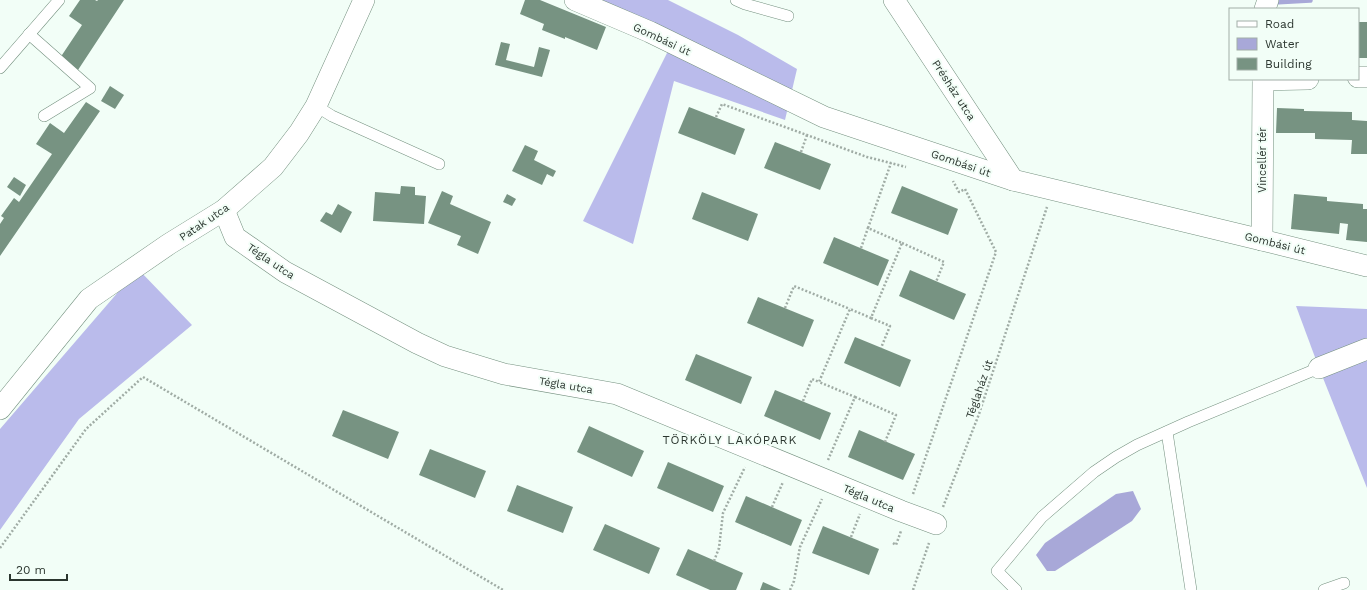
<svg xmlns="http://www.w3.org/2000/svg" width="1367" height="590" viewBox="0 0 1367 590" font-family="'Work Sans',sans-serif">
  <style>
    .forest { fill: #babbeb }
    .water { fill: #a8a8d8 }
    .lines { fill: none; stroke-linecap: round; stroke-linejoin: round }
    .stream { stroke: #a8a8d8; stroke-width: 5.5 }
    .building { fill: #779382 }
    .lane-casing { stroke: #74907f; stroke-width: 12 }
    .street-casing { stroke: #74907f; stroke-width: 22 }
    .path { stroke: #a0aca5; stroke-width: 2.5; stroke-dasharray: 2 2; stroke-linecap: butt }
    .lane { stroke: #fff; stroke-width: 11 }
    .street { stroke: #fff; stroke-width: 21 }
    .labels { text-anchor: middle; stroke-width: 4; stroke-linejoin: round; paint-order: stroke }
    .street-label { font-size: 11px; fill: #2b362f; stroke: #f2fef7 }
    .neighbourhood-label { font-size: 12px; letter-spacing: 1px; fill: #2b362f; stroke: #f2fef7 }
  </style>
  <rect width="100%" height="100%" fill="#f2fef7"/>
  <!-- forest -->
  <g class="forest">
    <polygon points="599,0 668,0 738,35 797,69 785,120 674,81 633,244 583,221 672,43"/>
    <polygon points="138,269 192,325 79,419 0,530 0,429"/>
    <polygon points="1296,306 1367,309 1367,488 1319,368"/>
  </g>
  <!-- water -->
  <polygon class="water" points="1133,491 1141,509 1132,521 1055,571 1047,571 1036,555 1045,543 1116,494"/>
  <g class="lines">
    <!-- stream -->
    <polyline class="stream" points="1274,2 1310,0"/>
  </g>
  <!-- building -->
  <g class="building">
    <polygon points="80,0 95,0 97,1 98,0 124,0 78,70 60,58 82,25 69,16"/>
    <polygon points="525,0 540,0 606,27 597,50 565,37 565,39 542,30 544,24 520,14"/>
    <rect x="1358" y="22" width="9" height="36"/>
    <polygon points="501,42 510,44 506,60 534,67 539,47 550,50 542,77 495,65"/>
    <polygon points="110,86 124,95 115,109 101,101"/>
    <polygon points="86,102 100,111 0,256 0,224 4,218 1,216 14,198 19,202 52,154 36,144 50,123 64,133"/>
    <polygon points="689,107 745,129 735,155 678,133"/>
    <polygon points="1277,108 1304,109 1304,111 1352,112 1352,120 1367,121 1367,154 1351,154 1352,140 1315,139 1315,133 1276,133"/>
    <polygon points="775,142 831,164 820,190 764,168"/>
    <polygon points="525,145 538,151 534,160 556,171 553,177 547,174 542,185 512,171"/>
    <polygon points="14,177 26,185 20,196 7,187"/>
    <polygon points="401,186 415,187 415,195 426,196 424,224 373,221 375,192 400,194"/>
    <polygon points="902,186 958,209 948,235 891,213"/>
    <polygon points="442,191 453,196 450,204 491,222 478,254 457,245 461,236 428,223"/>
    <polygon points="702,192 758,214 748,241 692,219"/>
    <polygon points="507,194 516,199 512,206 503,202"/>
    <polygon points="1294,194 1327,197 1327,201 1363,204 1363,209 1367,209 1367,242 1346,240 1348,224 1340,223 1339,234 1291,229"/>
    <polygon points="338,204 352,212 341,233 320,221 326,212 332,215"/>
    <polygon points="834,237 889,260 878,286 823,263"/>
    <polygon points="910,270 966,294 954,320 899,296"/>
    <polygon points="758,297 814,320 803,347 747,323"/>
    <polygon points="855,337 911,360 900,387 844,363"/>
    <polygon points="696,354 752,377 741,404 685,380"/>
    <polygon points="775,390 831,413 820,440 764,416"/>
    <polygon points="343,410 399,432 388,459 332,436"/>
    <polygon points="589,426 644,451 632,477 577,452"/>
    <polygon points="859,430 915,454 903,480 848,457"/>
    <polygon points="430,449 486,471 475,498 419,475"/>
    <polygon points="668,462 724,486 713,512 657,488"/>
    <polygon points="517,485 573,507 563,533 507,511"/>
    <polygon points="746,496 802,520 791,546 735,522"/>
    <polygon points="605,524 660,548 649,574 593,550"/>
    <polygon points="823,526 879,549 869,575 812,553"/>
    <polygon points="688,549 743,573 736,590 710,590 676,575"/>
    <polygon points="763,582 781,590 760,590"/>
  </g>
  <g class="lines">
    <defs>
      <g id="lane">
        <polyline points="736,0 745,4 788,16"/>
        <polyline points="29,34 90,88 44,116"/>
        <polyline points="0,68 59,0"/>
        <polyline points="316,106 332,116 439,164"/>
        <polyline points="1167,432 1191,590"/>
        <polyline points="1016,590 997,571 1042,517 1094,472 1116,457 1137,445 1188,422 1319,368"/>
        <polyline points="1324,590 1344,583"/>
      </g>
      <g id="street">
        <polyline points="575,0 650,32 824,117 1013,180 1262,240 1367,266"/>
        <polyline points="894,0 1013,180"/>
        <polyline points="1265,9 1268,0"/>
        <polyline points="1358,77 1367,77"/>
        <polyline points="1263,80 1308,79"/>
        <polyline points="224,210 235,237 285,272 417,343 445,356 504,374 617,394 901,511 936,524"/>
        <polyline points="1262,240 1263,79"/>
        <polyline points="1319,368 1367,349"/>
        <polyline points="0,409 89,299 169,244 224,210 273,167 299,133 316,106 364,0"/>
      </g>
    </defs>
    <!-- lane casing -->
    <use href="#lane" class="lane-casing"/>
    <!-- street casing -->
    <use href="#street" class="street-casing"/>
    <!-- path -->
    <g class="path">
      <polyline points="716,117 722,104 867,157 906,167"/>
      <polyline points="801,152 807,135"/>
      <polyline points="902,243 944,262 936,282"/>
      <polyline points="861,248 868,228"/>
      <polyline points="785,308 794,286 850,309"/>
      <polyline points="871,318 890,326 881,348"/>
      <polyline points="855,397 896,415 885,442"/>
      <polyline points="803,401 812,379 819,382"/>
      <polyline points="828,460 855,397 819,382 850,309 871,318 902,243 868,228 891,163"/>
      <polyline points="913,494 996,252 965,189 959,192 953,181"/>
      <polyline points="772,507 783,482"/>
      <polyline points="943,507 979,414 1047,207"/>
      <polyline points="851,537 860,514"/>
      <polyline points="893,543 896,545 901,531"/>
      <polyline points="0,548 86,429 143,377 503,590"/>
      <polyline points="714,561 719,548 723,513 745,467"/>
      <polyline points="790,590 794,581 800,547 822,499"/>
      <polyline points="913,590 929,543"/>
    </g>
    <!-- lane -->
    <use href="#lane" class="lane"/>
    <!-- street -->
    <use href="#street" class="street"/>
  </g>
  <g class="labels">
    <!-- street labels -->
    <g class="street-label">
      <text transform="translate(662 39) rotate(25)" y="4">Gombási út</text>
      <text transform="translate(954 90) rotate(57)" y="4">Présház utca</text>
      <text transform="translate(1262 160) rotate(-90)" y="4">Vincellér tér</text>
      <text transform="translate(961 163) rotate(19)" y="4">Gombási út</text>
      <text transform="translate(204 222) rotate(-34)" y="4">Patak utca</text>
      <text transform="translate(1275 243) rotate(14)" y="4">Gombási út</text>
      <text transform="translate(271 261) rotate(34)" y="4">Tégla utca</text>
      <text transform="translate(566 385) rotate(10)" y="4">Tégla utca</text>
      <text transform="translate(979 389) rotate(-71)" y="4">Téglaház út</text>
      <text transform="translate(869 498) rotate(23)" y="4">Tégla utca</text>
    </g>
    <!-- neighbourhood labels -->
    <g class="neighbourhood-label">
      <text x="730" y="444">TÖRKÖLY LAKÓPARK</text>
    </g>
  </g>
  <!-- legend -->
  <rect x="1229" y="8" width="130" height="72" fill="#f2fef7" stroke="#a2aea7"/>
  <rect x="1237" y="21" width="20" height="6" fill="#ffffff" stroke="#a2aea7"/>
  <text x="1265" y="28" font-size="12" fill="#2b362f">Road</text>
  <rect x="1237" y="38" width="20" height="12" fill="#a8a8d8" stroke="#a2aea7"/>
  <text x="1265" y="48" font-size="12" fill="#2b362f">Water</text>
  <rect x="1237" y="58" width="20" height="12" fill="#779382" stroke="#a2aea7"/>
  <text x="1265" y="68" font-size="12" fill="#2b362f">Building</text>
  <!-- scale -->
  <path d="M10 574v6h57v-6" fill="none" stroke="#2b362f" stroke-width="2"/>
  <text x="16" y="574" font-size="12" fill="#2b362f" stroke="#f2fef7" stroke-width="3" paint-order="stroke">20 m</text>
</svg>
